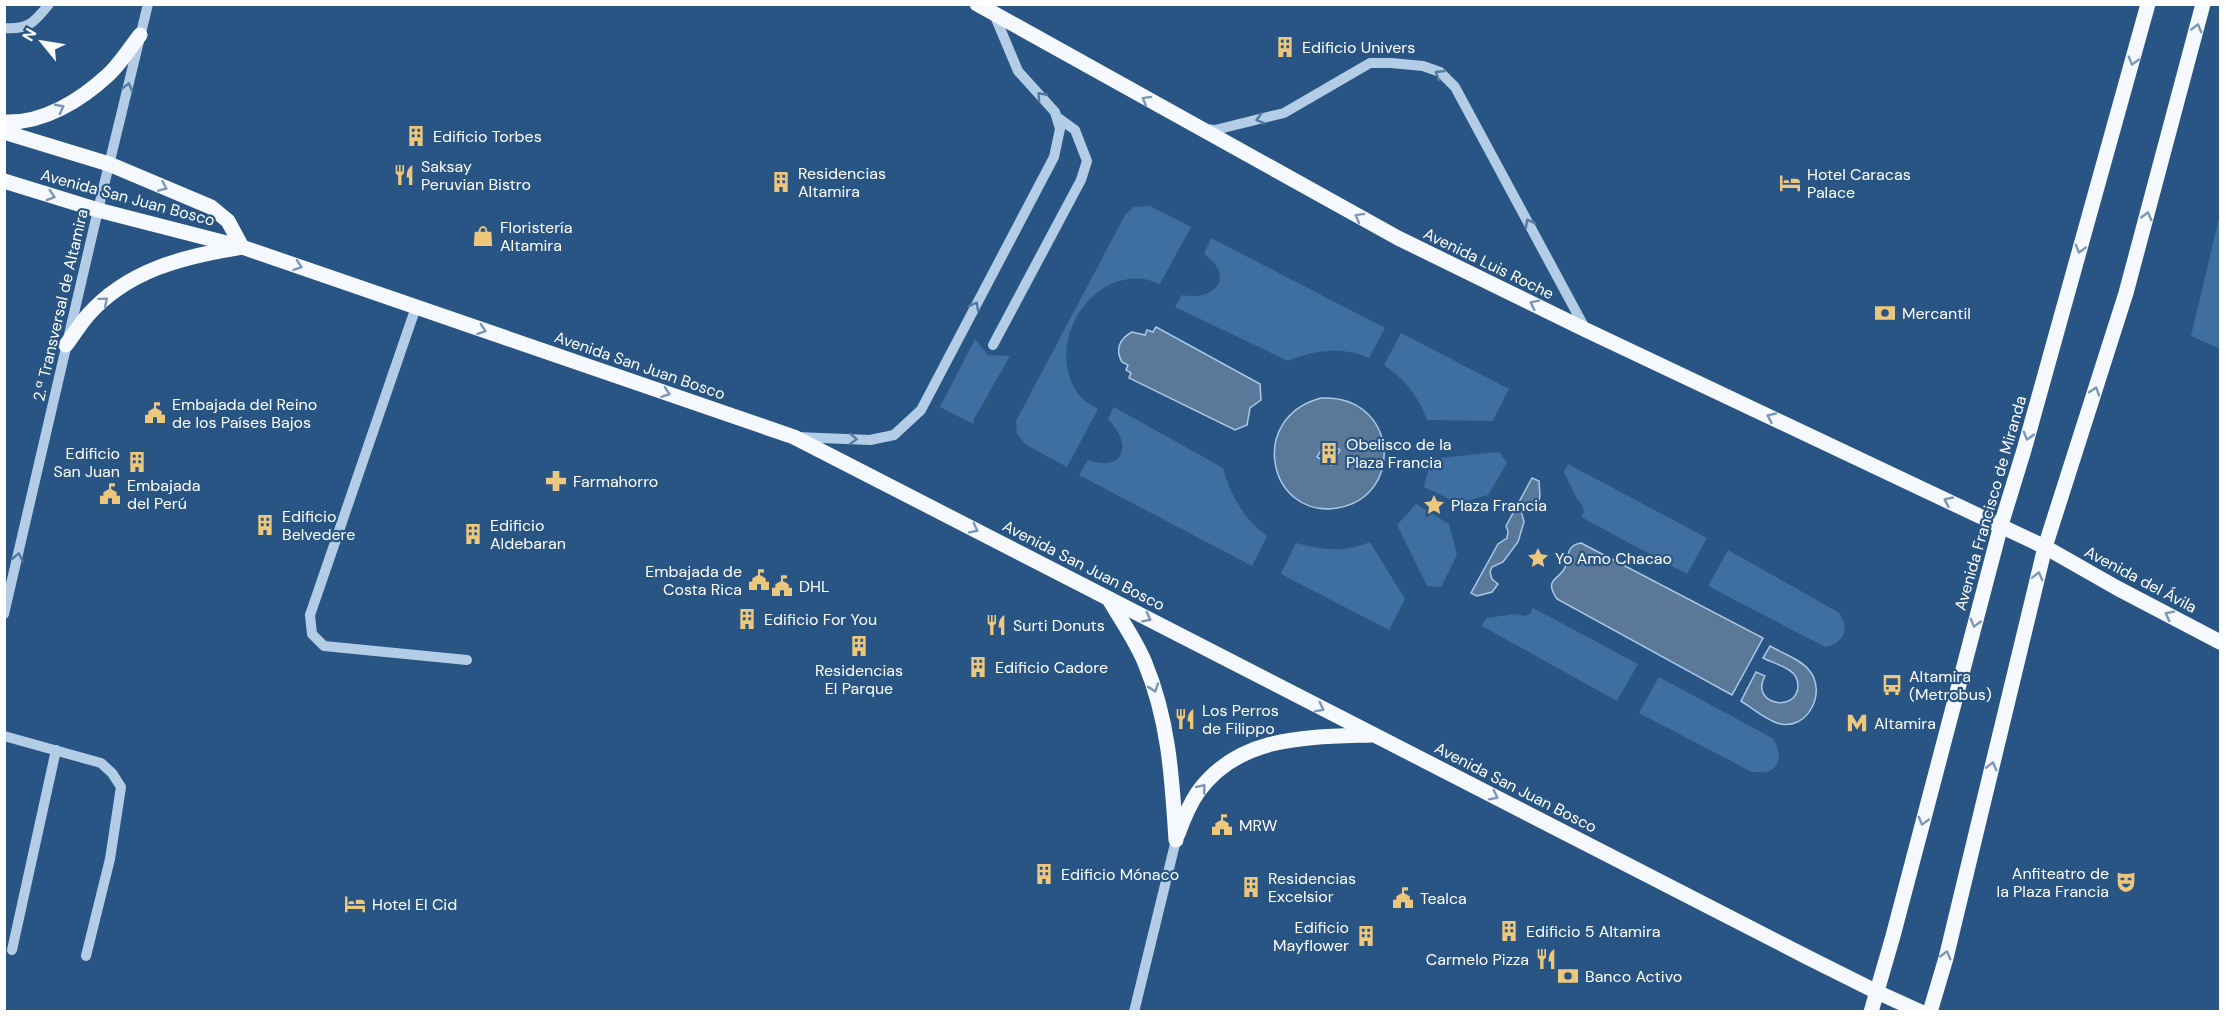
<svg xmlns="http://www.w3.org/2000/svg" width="2225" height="1016" viewBox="0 0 2225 1016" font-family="'DM Sans',sans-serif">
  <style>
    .green { fill: #3e6fa0 }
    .water { fill: #5a7898; stroke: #a9c8e7; stroke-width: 1.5; fill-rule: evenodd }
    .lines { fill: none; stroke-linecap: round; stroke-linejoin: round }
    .minor { stroke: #b4cde7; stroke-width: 10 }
    .major { stroke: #f5f9fe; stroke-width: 15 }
    .oneway { stroke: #7b97b5 }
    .oneway2 { stroke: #5379a2 }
    .labels { text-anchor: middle; stroke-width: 4.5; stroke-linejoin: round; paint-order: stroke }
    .poi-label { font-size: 16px; fill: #fff; stroke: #295584; text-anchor: start }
    .street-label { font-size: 16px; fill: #fff; stroke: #295584 }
  </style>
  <rect width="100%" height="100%" fill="#295584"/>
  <!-- green -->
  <g class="green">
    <path d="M1150 206 1191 227 1160 284C1154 282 1148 279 1142 279 1084 273 1045 351 1079 395 1083 401 1092 405 1098 409L1067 467 1025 444 1017 434 1016 421 1125 215 1134 207Z"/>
    <polygon points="2220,214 2220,349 2191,336"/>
    <path d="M1211 238 1385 328 1369 358C1343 346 1314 350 1288 361L1175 307 1182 295C1215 301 1236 277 1204 254Z"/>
    <path d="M1401 333 1509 389 1493 421 1427 420C1418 396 1405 379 1384 365Z"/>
    <polygon points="975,339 988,355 1010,356 974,419 973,424 940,407"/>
    <path d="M1114 407 1223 468C1231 496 1243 518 1267 536L1252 566 1079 475 1088 460C1126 473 1132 443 1108 419Z"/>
    <polygon points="1499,452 1507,463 1488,495 1458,503 1424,487 1431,459"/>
    <polygon points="1568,464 1707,538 1687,574 1581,517 1584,511 1582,505 1577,499 1564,472"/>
    <polygon points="1416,504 1449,524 1457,555 1441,587 1427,586 1397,525"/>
    <path d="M1370 542 1405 599 1389 630 1281 574 1296 543C1322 550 1345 553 1370 542Z"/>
    <path d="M1728 550 1838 612C1850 627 1845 644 1825 647L1708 586Z"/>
    <polygon points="1533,608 1638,664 1617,701 1482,626 1486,618 1516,614 1524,616 1530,614"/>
    <path d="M1659 677 1772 738C1781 748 1783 767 1767 772 1763 773 1756 772 1752 772L1639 713Z"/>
  </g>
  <!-- water -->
  <g class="water">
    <path d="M1156 327 1260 384 1261 400 1250 408 1247 425 1235 430 1129 378 1131 373 1126 370 1128 365 1122 362C1115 350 1119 339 1132 332L1145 335 1147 330 1153 332Z"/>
    <path d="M1321 398C1398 394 1406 497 1337 508 1269 519 1246 418 1321 398ZM1326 442 1340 450 1331 465 1317 457Z"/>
    <polygon points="1532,478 1539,481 1540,496 1538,504 1527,504 1521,510 1524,522 1518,542 1503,562 1492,567 1490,572 1492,579 1498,584 1492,592 1477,596 1471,593 1498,544 1507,538 1508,531 1506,526"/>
    <path d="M1581 543 1763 638 1732 695 1557 599C1542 577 1562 580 1566 565 1568 554 1568 545 1581 543Z"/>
    <path d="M1770 646C1782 653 1800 659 1809 670 1828 692 1807 733 1777 723 1765 719 1752 708 1741 701L1756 672 1765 676C1749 704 1797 714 1798 686 1798 679 1794 673 1789 670 1781 665 1771 662 1763 658Z"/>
  </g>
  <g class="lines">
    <!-- minor -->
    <g class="minor">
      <path d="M4 28C28 30 35 22 49 4"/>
      <polyline points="1205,129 1215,130 1284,113 1370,63 1391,63 1423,66 1440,72 1455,87 1586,330"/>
      <polyline points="416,307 310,615 312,634 324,646 467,660"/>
      <polyline points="993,345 1081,180 1087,161 1075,130 1057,117"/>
      <polyline points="797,437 870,440 894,435 921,410 1054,157 1060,129 1055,112 1018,71 994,14"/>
      <polyline points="4,614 98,210 148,4"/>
      <polyline points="4,736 101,763 112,773 121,787 110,859 86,956"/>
      <polyline points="12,950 56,750"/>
      <polyline points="1134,1012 1176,840"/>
    </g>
    <!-- major -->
    <g class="major">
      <polyline points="977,4 1398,238 1586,330 2045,547 2117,588 2220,642"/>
      <path d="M4 122C43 124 81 100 108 75 120 64 130 48 140 35"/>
      <polyline points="4,132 109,164 211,207 228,221 242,247"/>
      <polyline points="4,181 98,210 242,247 794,437 1807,957 1877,992 1921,1012"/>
      <path d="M66 345C73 336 80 324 88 315 127 271 181 257 237 248"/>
      <path d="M1109 599C1121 620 1136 641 1145 663 1169 721 1172 778 1176 840"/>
      <path d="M1178 834C1183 820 1189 805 1198 792 1239 735 1308 737 1371 735"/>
      <polyline points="1871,1012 1893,936 2001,525 2024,450 2148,4"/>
      <polyline points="1930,1012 1946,958 2045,547 2126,293 2203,4"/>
    </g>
  </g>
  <!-- one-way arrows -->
  <defs><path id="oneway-chevron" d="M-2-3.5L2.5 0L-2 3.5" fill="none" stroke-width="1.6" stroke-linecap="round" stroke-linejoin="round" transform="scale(1.5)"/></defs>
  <g class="oneway">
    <use href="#oneway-chevron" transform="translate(2197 28) rotate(-75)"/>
    <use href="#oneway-chevron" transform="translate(2133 61) rotate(106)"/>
    <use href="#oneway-chevron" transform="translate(1146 100) rotate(-151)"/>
    <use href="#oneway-chevron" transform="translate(60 108) rotate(-28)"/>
    <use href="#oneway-chevron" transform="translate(163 187) rotate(23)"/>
    <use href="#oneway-chevron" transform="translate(51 196) rotate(17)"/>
    <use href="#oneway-chevron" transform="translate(2147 216) rotate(-75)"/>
    <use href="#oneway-chevron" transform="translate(1359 217) rotate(-151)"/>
    <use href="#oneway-chevron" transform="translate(2080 249) rotate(106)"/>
    <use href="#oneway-chevron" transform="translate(298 266) rotate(19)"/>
    <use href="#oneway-chevron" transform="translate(104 301) rotate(-40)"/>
    <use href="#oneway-chevron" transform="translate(1534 304) rotate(-154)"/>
    <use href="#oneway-chevron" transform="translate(482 330) rotate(19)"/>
    <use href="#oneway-chevron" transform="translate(2095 391) rotate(-72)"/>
    <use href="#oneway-chevron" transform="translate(666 393) rotate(19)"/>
    <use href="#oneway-chevron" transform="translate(1771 417) rotate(-155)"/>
    <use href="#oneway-chevron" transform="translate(2028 436) rotate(106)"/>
    <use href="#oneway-chevron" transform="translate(1948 501) rotate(-155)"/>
    <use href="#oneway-chevron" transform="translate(974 529) rotate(27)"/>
    <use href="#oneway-chevron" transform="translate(2038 576) rotate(-76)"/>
    <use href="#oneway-chevron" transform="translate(2169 615) rotate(-153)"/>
    <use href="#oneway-chevron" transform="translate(1147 618) rotate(27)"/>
    <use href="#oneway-chevron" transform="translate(1975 623) rotate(105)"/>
    <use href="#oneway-chevron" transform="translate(1154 688) rotate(71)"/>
    <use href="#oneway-chevron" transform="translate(1320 708) rotate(27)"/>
    <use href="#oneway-chevron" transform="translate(1992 766) rotate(-76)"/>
    <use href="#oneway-chevron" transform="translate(1202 788) rotate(-51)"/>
    <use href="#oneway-chevron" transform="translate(1494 796) rotate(27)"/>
    <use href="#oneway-chevron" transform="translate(1923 821) rotate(105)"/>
    <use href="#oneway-chevron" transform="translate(1946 955) rotate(-75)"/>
  </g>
  <g class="oneway2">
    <use href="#oneway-chevron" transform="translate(1439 74) rotate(-148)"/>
    <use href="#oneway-chevron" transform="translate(128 87) rotate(-76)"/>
    <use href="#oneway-chevron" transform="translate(1041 96) rotate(-132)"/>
    <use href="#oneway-chevron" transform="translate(1260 119) rotate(166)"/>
    <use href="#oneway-chevron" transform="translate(1529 223) rotate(-118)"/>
    <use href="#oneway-chevron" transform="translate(975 306) rotate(-62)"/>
    <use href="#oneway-chevron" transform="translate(853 439) rotate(2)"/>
    <use href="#oneway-chevron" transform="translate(18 557) rotate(-77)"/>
  </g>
  <!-- icons -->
  <defs>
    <symbol id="building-bare" viewBox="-9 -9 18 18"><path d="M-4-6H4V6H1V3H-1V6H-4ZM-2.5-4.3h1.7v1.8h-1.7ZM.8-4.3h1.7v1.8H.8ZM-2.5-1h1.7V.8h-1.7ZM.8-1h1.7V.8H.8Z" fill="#edc77b" stroke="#295584" stroke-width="2.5" paint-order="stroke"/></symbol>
    <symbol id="restaurant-bare" viewBox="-9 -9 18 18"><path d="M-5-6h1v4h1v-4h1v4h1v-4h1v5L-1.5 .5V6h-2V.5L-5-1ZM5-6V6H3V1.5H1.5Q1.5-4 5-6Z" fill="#edc77b" stroke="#295584" stroke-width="2.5" paint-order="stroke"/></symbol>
    <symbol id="hotel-bare" viewBox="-9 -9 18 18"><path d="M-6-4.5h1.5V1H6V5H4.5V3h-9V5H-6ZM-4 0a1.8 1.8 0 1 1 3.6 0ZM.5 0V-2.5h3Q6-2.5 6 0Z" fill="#edc77b" stroke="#295584" stroke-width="2.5" paint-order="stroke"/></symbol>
    <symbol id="shop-bare" viewBox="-9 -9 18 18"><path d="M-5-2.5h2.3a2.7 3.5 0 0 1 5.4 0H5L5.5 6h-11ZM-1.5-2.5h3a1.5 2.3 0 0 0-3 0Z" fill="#edc77b" stroke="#295584" stroke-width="2.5" paint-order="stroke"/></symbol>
    <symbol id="bank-bare" viewBox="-9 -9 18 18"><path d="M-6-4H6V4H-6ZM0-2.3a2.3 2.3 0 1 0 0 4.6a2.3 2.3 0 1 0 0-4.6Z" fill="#edc77b" stroke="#295584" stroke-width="2.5" paint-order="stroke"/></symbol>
    <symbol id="civic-bare" viewBox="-9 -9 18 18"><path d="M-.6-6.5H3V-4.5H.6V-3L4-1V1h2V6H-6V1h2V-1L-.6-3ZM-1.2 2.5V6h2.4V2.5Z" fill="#edc77b" stroke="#295584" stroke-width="2.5" paint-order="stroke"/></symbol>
    <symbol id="pharmacy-bare" viewBox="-9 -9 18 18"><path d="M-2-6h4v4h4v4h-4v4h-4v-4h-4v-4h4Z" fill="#edc77b" stroke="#295584" stroke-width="2.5" paint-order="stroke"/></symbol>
    <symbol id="sight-bare" viewBox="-9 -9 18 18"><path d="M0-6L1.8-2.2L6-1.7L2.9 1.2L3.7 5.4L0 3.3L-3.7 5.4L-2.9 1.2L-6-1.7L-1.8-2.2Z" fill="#edc77b" stroke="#295584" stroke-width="2.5" paint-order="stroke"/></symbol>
    <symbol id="bus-bare" viewBox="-9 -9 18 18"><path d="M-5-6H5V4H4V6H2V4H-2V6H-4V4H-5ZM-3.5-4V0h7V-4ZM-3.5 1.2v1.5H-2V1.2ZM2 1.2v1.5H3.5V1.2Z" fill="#edc77b" stroke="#295584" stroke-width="2.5" paint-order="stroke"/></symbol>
    <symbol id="metro-bare" viewBox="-9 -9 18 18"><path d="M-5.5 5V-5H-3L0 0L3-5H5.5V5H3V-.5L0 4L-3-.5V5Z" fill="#edc77b" stroke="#295584" stroke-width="2.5" paint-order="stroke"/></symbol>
    <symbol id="theatre-bare" viewBox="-9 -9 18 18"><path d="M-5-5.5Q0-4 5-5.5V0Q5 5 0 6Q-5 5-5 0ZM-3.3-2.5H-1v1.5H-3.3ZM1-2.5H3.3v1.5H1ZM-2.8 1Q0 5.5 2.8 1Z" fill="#edc77b" stroke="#295584" stroke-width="2.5" paint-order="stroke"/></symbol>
  </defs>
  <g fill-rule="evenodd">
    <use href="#building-bare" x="1270" y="32" width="30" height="30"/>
    <use href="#building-bare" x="401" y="121" width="30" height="30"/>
    <use href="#restaurant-bare" x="389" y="160" width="30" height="30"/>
    <use href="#building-bare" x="766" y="167" width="30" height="30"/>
    <use href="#hotel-bare" x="1775" y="168" width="30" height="30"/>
    <use href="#shop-bare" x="468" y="221" width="30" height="30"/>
    <use href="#bank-bare" x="1870" y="298" width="30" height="30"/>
    <use href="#civic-bare" x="140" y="398" width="30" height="30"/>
    <use href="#building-bare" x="1314" y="438" width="30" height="30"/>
    <use href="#building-bare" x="122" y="447" width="30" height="30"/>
    <use href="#pharmacy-bare" x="541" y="466" width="30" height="30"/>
    <use href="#civic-bare" x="95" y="479" width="30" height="30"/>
    <use href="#sight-bare" x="1419" y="490" width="30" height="30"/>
    <use href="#building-bare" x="250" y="510" width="30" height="30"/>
    <use href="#building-bare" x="458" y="519" width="30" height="30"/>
    <use href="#sight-bare" x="1523" y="543" width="30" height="30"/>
    <use href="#civic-bare" x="744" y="565" width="30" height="30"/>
    <use href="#civic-bare" x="767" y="571" width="30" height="30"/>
    <use href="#building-bare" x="732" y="604" width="30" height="30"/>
    <use href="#restaurant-bare" x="981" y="610" width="30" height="30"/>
    <use href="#building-bare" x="844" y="631" width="30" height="30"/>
    <use href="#building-bare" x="963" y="652" width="30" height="30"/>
    <use href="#bus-bare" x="1877" y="670" width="30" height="30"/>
    <use href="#restaurant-bare" x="1170" y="704" width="30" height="30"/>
    <use href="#metro-bare" x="1842" y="708" width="30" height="30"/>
    <use href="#civic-bare" x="1207" y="810" width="30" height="30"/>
    <use href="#building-bare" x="1029" y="859" width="30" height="30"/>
    <use href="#theatre-bare" x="2111" y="867" width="30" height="30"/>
    <use href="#building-bare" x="1236" y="872" width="30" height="30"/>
    <use href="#civic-bare" x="1388" y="883" width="30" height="30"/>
    <use href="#hotel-bare" x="340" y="889" width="30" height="30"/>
    <use href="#building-bare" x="1494" y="916" width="30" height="30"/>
    <use href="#building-bare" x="1351" y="921" width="30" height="30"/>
    <use href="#restaurant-bare" x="1531" y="944" width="30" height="30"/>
    <use href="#bank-bare" x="1553" y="961" width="30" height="30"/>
  </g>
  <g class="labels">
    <!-- poi labels -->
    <g class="poi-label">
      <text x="1302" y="53">Edificio Univers</text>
      <text x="433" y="142">Edificio Torbes</text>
      <text x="421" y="172">Saksay<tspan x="421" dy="18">Peruvian Bistro</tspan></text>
      <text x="798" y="179">Residencias<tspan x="798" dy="18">Altamira</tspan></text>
      <text x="1807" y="180">Hotel Caracas<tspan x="1807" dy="18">Palace</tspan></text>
      <text x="500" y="233">Floristería<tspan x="500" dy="18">Altamira</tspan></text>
      <text x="1902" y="319">Mercantil</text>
      <text x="172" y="410">Embajada del Reino<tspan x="172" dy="18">de los Países Bajos</tspan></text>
      <text x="1346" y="450">Obelisco de la<tspan x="1346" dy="18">Plaza Francia</tspan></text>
      <text x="120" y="459" text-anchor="end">Edificio<tspan x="120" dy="18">San Juan</tspan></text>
      <text x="573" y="487">Farmahorro</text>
      <text x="127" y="491">Embajada<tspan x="127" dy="18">del Perú</tspan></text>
      <text x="1451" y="511">Plaza Francia</text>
      <text x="282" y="522">Edificio<tspan x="282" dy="18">Belvedere</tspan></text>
      <text x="490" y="531">Edificio<tspan x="490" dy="18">Aldebaran</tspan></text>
      <text x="1555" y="564">Yo Amo Chacao</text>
      <text x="742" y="577" text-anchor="end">Embajada de<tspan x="742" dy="18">Costa Rica</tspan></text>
      <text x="799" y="592">DHL</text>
      <text x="764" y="625">Edificio For You</text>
      <text x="1013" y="631">Surti Donuts</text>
      <text x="995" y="673">Edificio Cadore</text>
      <text x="859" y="676" text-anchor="middle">Residencias<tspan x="859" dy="18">El Parque</tspan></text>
      <text x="1909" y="682">Altamira<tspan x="1909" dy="18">(Metrobus)</tspan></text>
      <text x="1202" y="716">Los Perros<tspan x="1202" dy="18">de Filippo</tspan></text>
      <text x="1874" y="729">Altamira</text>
      <text x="1239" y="831">MRW</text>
      <text x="2109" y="879" text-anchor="end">Anfiteatro de<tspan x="2109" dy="18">la Plaza Francia</tspan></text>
      <text x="1061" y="880">Edificio Mónaco</text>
      <text x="1268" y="884">Residencias<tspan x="1268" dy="18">Excelsior</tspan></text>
      <text x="1420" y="904">Tealca</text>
      <text x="372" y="910">Hotel El Cid</text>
      <text x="1349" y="933" text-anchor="end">Edificio<tspan x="1349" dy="18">Mayflower</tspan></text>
      <text x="1526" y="937">Edificio 5 Altamira</text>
      <text x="1529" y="965" text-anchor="end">Carmelo Pizza</text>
      <text x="1585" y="982">Banco Activo</text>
    </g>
    <!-- street labels -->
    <g class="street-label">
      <text transform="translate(128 197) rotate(15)" y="6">Avenida San Juan Bosco</text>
      <text transform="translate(1489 263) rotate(26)" y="6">Avenida Luis Roche</text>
      <text transform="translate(60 305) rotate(-77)" y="6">2.ª Transversal de Altamira</text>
      <text transform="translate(640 365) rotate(19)" y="6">Avenida San Juan Bosco</text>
      <text transform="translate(1990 503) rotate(-74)" y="6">Avenida Francisco de Miranda</text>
      <text transform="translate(1084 565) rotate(27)" y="6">Avenida San Juan Bosco</text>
      <text transform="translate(2141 579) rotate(28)" y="6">Avenida del Ávila</text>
      <text transform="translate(1516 787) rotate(27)" y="6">Avenida San Juan Bosco</text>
    </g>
  </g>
  <!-- border -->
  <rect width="2225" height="1016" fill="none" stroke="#ffffff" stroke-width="12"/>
  <!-- north arrow -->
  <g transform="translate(42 42) rotate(300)" stroke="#295584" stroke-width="4.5" paint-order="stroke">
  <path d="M0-4.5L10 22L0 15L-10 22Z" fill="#ffffff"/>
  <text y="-9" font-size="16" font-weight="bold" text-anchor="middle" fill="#ffffff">N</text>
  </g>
</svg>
